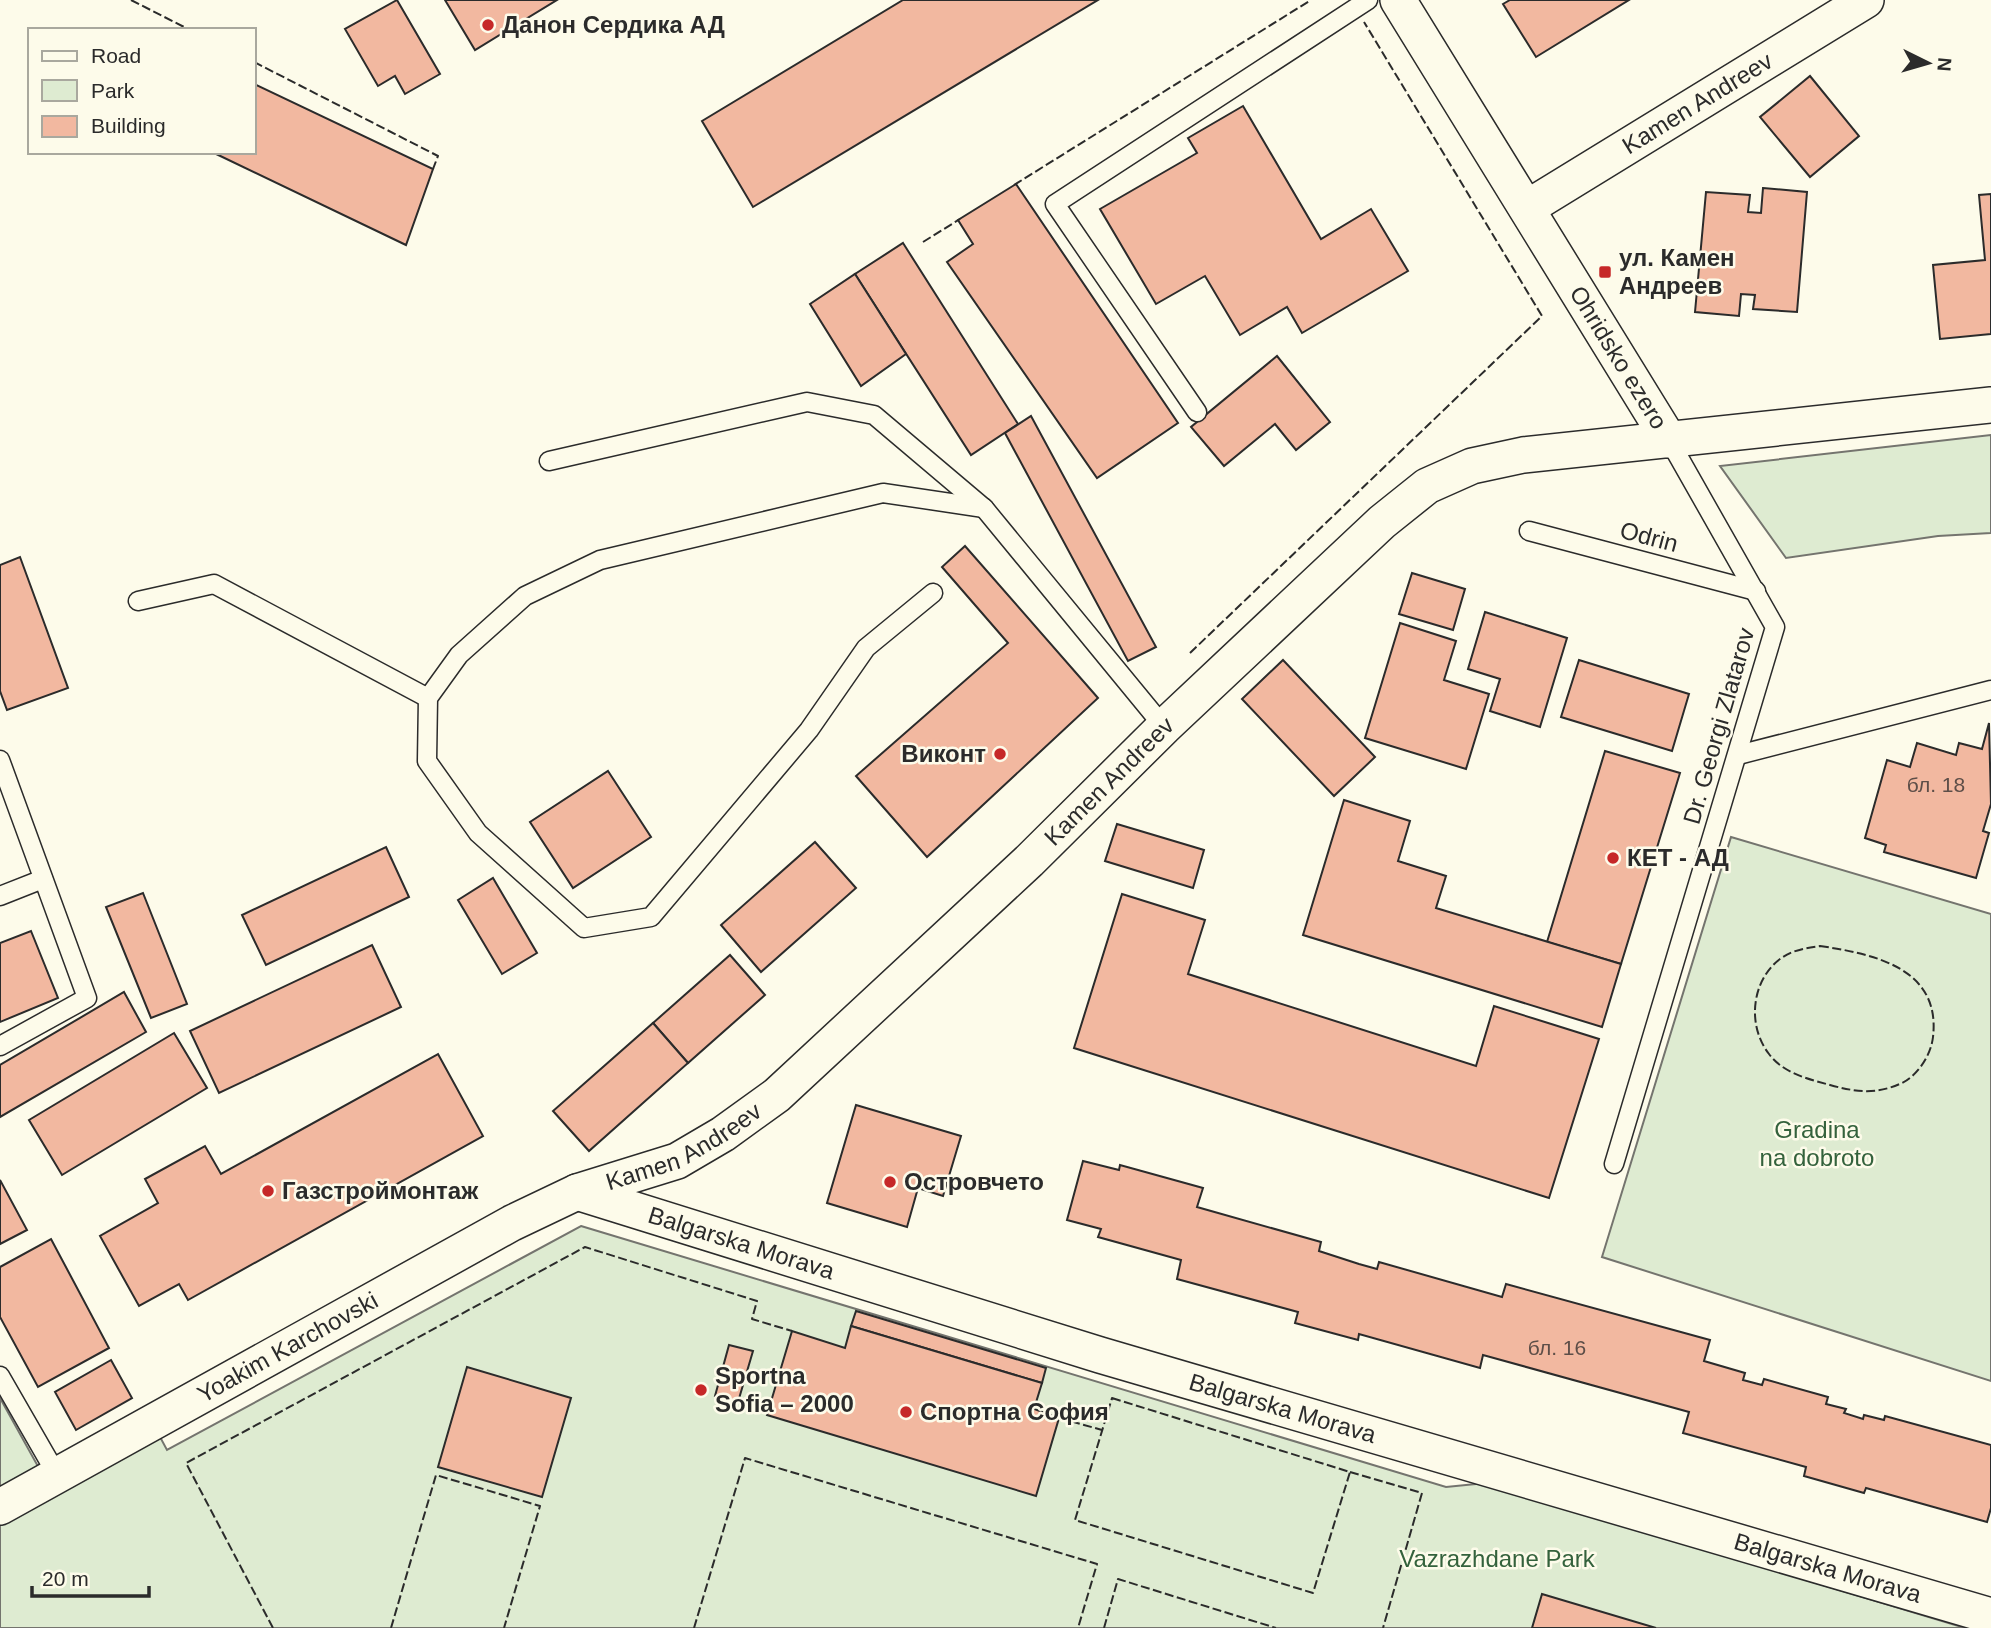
<svg xmlns="http://www.w3.org/2000/svg" width="1991" height="1628" viewBox="0 0 1991 1628" font-family="Arial,sans-serif">
  <style>
    .green { fill: #deebd1; stroke: #74746e; stroke-width: 2 }
    .building { fill: #f2b8a0; stroke: #2b2b2b; stroke-width: 2 }
    .lines { fill: none; stroke-linecap: round; stroke-linejoin: round }
    .service-casing { stroke: #2b2b2b; stroke-width: 21 }
    .minor-casing { stroke: #2b2b2b; stroke-width: 38 }
    .service { stroke: #fdfbea; stroke-width: 18 }
    .minor { stroke: #fdfbea; stroke-width: 35 }
    .fence { stroke: #2b2b2b; stroke-width: 2; stroke-dasharray: 9 3.5; stroke-linecap: butt }
    .poi-dot { fill: #c62828; stroke: #fdfbea; stroke-width: 2.5 }
    .labels { text-anchor: middle; stroke-width: 5; stroke-linejoin: round; paint-order: stroke }
    .number-label { font-size: 21px; fill: #5d4e48 }
    .poi-label { font-size: 24px; font-weight: bold; fill: #2b2b2b; stroke: #fdfbea; text-anchor: start }
    .street-label { font-size: 24px; fill: #2b2b2b; stroke: #fdfbea }
    .park-label { font-size: 24px; fill: #34623c; stroke: #fdfbea }
  </style>
  <rect width="100%" height="100%" fill="#fdfbea"/>
  <!-- green -->
  <g class="green">
    <polygon points="1991,435 1991,533 1938,536 1786,558 1720,466"/>
    <polygon points="1731,837 1991,914 1991,1381 1602,1257"/>
    <polygon points="581,1226 1446,1487 1486,1483 1965,1628 0,1628 0,1398 40,1470 152,1422 167,1450"/>
  </g>
  <!-- building -->
  <g class="building">
    <polygon points="397,0 440,74 405,94 395,76 378,86 345,29"/>
    <polygon points="445,0 557,0 475,50"/>
    <polygon points="903,0 1098,0 753,207 702,121"/>
    <polygon points="1510,0 1629,0 1536,57 1503,4"/>
    <polygon points="1810,76 1859,136 1810,177 1760,117"/>
    <polygon points="254,84 433,169 406,245 212,152 254,152"/>
    <polygon points="1243,106 1321,239 1371,209 1408,271 1302,333 1287,307 1240,335 1205,276 1156,304 1100,209 1197,153 1188,138"/>
    <polygon points="1016,184 1178,423 1097,478 947,262 973,244 958,220"/>
    <polygon points="1763,188 1807,192 1797,312 1753,309 1755,295 1741,294 1739,316 1695,312 1706,192 1750,195 1748,212 1761,213"/>
    <polygon points="1991,194 1991,334 1940,339 1933,265 1985,260 1979,195"/>
    <polygon points="903,243 1018,424 971,455 855,274"/>
    <polygon points="855,274 906,354 861,386 810,304"/>
    <polygon points="1277,356 1330,422 1296,450 1275,424 1224,466 1191,427"/>
    <polygon points="1031,416 1156,647 1128,661 1005,433"/>
    <polygon points="965,546 1098,698 927,857 856,776 1008,643 942,567"/>
    <polygon points="20,557 68,688 7,710 0,691 0,565"/>
    <polygon points="1412,573 1465,589 1453,630 1399,614"/>
    <polygon points="1485,612 1567,638 1540,727 1490,711 1500,679 1468,669"/>
    <polygon points="1400,623 1456,641 1444,680 1489,694 1466,769 1365,738"/>
    <polygon points="1283,660 1375,757 1334,796 1242,699"/>
    <polygon points="1579,660 1689,694 1672,751 1561,717"/>
    <polygon points="1989,723 1991,804 1983,831 1989,833 1976,878 1884,852 1886,845 1865,838 1887,760 1910,767 1917,743 1956,755 1959,743 1982,749"/>
    <polygon points="1605,751 1680,773 1621,964 1547,942"/>
    <polygon points="608,771 651,837 573,888 530,822"/>
    <polygon points="1344,800 1410,821 1398,861 1446,876 1436,908 1621,964 1602,1027 1303,935"/>
    <polygon points="1117,824 1204,850 1193,888 1105,861"/>
    <polygon points="815,842 856,888 761,972 721,925"/>
    <polygon points="386,847 409,897 266,965 242,915"/>
    <polygon points="493,878 537,953 502,974 458,900"/>
    <polygon points="143,893 187,1004 151,1018 106,907"/>
    <polygon points="1122,894 1205,920 1188,974 1476,1066 1494,1006 1599,1039 1549,1198 1074,1048"/>
    <polygon points="31,931 58,998 0,1022 0,943"/>
    <polygon points="372,945 401,1007 219,1093 190,1031"/>
    <polygon points="730,955 765,995 688,1063 653,1023"/>
    <polygon points="124,992 146,1032 0,1117 0,1065"/>
    <polygon points="653,1023 688,1063 589,1151 553,1111"/>
    <polygon points="174,1033 207,1088 62,1175 29,1120"/>
    <polygon points="438,1054 483,1136 188,1300 179,1284 139,1306 100,1236 158,1203 145,1179 205,1146 221,1174"/>
    <polygon points="856,1105 961,1136 943,1196 918,1188 907,1227 827,1203"/>
    <polygon points="1083,1161 1119,1170 1120,1165 1203,1188 1197,1207 1321,1242 1319,1251 1359,1264 1377,1269 1379,1262 1502,1297 1506,1284 1710,1340 1704,1361 1745,1373 1743,1380 1762,1385 1764,1379 1828,1397 1826,1404 1846,1409 1844,1413 1863,1419 1864,1415 1884,1420 1885,1416 1991,1445 1991,1508 1987,1522 1866,1488 1864,1493 1804,1476 1806,1467 1683,1433 1689,1412 1483,1355 1480,1368 1359,1334 1358,1340 1295,1323 1298,1312 1177,1279 1181,1260 1098,1237 1101,1229 1067,1220"/>
    <polygon points="0,1180 27,1230 0,1244"/>
    <polygon points="51,1239 109,1348 38,1387 0,1317 0,1267"/>
    <polygon points="856,1311 1046,1368 1042,1383 851,1326"/>
    <polygon points="851,1326 1042,1383 1034,1409 1059,1418 1036,1496 767,1415 792,1331 845,1348"/>
    <polygon points="729,1345 753,1351 738,1402 715,1396"/>
    <polygon points="111,1360 132,1398 76,1430 55,1392"/>
    <polygon points="467,1367 571,1398 542,1497 438,1467"/>
    <polygon points="1542,1594 1656,1628 1532,1628"/>
  </g>
  <g class="lines">
    <defs>
      <g id="service">
        <polyline points="1197,412 1055,204 1368,0"/>
        <polyline points="549,461 807,402 874,415 984,508 1164,727"/>
        <polyline points="1529,531 1756,591"/>
        <polyline points="933,593 866,648 809,730 651,917 584,928 478,833 427,761 428,698 459,655 525,596 600,560 883,493 984,508"/>
        <polyline points="138,601 214,584 428,698"/>
        <polyline points="1738,755 1991,690"/>
        <polyline points="0,760 87,998 0,1046"/>
        <polyline points="0,896 43,879"/>
        <polyline points="1614,1164 1775,627 1669,440"/>
        <polyline points="0,1376 57,1475"/>
      </g>
      <g id="minor">
        <path id="s1" d="M1398 0 1669 440"/>
        <path id="s2" d="M1527 208 1866 0"/>
        <path id="s3" d="M577 1192 1100 1355 1991 1616"/>
        <path id="s4" d="M0 1507 512 1223 577 1192 677 1161 723 1134 777 1095 1029 861 1164 727 1382 522 1427 486 1472 466 1523 455 1991 405"/>
      </g>
    </defs>
    <!-- service casing -->
    <use href="#service" class="service-casing"/>
    <!-- minor casing -->
    <use href="#minor" class="minor-casing"/>
    <!-- service -->
    <use href="#service" class="service"/>
    <!-- minor -->
    <use href="#minor" class="minor"/>
    <!-- fence -->
    <g class="fence">
      <polyline points="131,0 190,30"/>
      <polyline points="254,62 438,156 433,169"/>
      <polyline points="1014,185 1311,0"/>
      <polyline points="923,242 960,219"/>
      <polyline points="1190,653 1542,316 1364,22"/>
      <path d="M1820 946C1874 954 1941 968 1933 1037 1931 1055 1918 1075 1902 1083 1876 1095 1856 1092 1830 1085 1808 1079 1783 1073 1769 1054 1747 1026 1751 981 1780 959 1792 950 1806 948 1820 946Z"/>
      <polygon points="1112,1398 1350,1472 1313,1593 1075,1520"/>
      <polyline points="1059,1418 1102,1430"/>
      <polyline points="1350,1472 1422,1493 1383,1628"/>
      <polyline points="273,1628 186,1463 585,1247 757,1301 752,1319 792,1331"/>
      <polyline points="391,1628 436,1475 540,1506 504,1628"/>
      <polyline points="694,1628 745,1458 1097,1564 1078,1628"/>
      <polyline points="1104,1628 1118,1579 1276,1628"/>
    </g>
  </g>
  <!-- markers -->
  <g class="poi-dot">
    <circle cx="488" cy="25" r="7"/>
    <rect x="1598" y="265" width="14" height="14" rx="3.5"/>
    <circle cx="1000" cy="754" r="7"/>
    <circle cx="1613" cy="858" r="7"/>
    <circle cx="890" cy="1182" r="7"/>
    <circle cx="268" cy="1191" r="7"/>
    <circle cx="701" cy="1390" r="7"/>
    <circle cx="906" cy="1412" r="7"/>
  </g>
  <g class="labels">
    <!-- number labels -->
    <g class="number-label">
      <text x="1936" y="792">бл. 18</text>
      <text x="1557" y="1355">бл. 16</text>
    </g>
    <!-- poi labels -->
    <g class="poi-label">
      <text x="502" y="33">Данон Сердика АД</text>
      <text x="1619" y="266">ул. Камен<tspan x="1619" dy="28">Андреев</tspan></text>
      <text x="986" y="762" text-anchor="end">Виконт</text>
      <text x="1627" y="866">КЕТ - АД</text>
      <text x="904" y="1190">Островчето</text>
      <text x="282" y="1199">Газстроймонтаж</text>
      <text x="715" y="1384">Sportna<tspan x="715" dy="28">Sofia – 2000</tspan></text>
      <text x="920" y="1420">Спортна София</text>
    </g>
    <!-- street labels -->
    <g class="street-label">
      <text dy="8" stroke="none"><textPath href="#s2" startOffset="200">Kamen Andreev</textPath></text>
      <text dy="8" stroke="none"><textPath href="#s1" startOffset="420">Ohridsko ezero</textPath></text>
      <text transform="translate(1649 537) rotate(15)" y="8">Odrin</text>
      <text transform="translate(1719 726) rotate(-74)" y="8">Dr. Georgi Zlatarov</text>
      <text dy="8" stroke="none"><textPath href="#s4" startOffset="1339">Kamen Andreev</textPath></text>
      <text dy="8" stroke="none"><textPath href="#s4" startOffset="774">Kamen Andreev</textPath></text>
      <text dy="8" stroke="none"><textPath href="#s3" startOffset="172">Balgarska Morava</textPath></text>
      <text dy="8" stroke="none"><textPath href="#s4" startOffset="329">Yoakim Karchovski</textPath></text>
      <text dy="8" stroke="none"><textPath href="#s3" startOffset="738">Balgarska Morava</textPath></text>
      <text dy="8" stroke="none"><textPath href="#s3" startOffset="1306">Balgarska Morava</textPath></text>
    </g>
    <!-- park labels -->
    <g class="park-label">
      <text x="1817" y="1138">Gradina<tspan x="1817" dy="28">na dobroto</tspan></text>
      <text x="1497" y="1567">Vazrazhdane Park</text>
    </g>
  </g>
  <!-- legend -->
  <rect x="28" y="28" width="228" height="126" fill="#fdfbea" stroke="#a9a89e" stroke-width="2"/>
  <rect x="42" y="51" width="35" height="10" fill="#fdfbea" stroke="#a9a89e" stroke-width="2"/>
  <text x="91" y="63" font-size="21" fill="#2b2b2b">Road</text>
  <rect x="42" y="80" width="35" height="21" fill="#deebd1" stroke="#a9a89e" stroke-width="2"/>
  <text x="91" y="98" font-size="21" fill="#2b2b2b">Park</text>
  <rect x="42" y="116" width="35" height="21" fill="#f2b8a0" stroke="#a9a89e" stroke-width="2"/>
  <text x="91" y="133" font-size="21" fill="#2b2b2b">Building</text>
  <!-- north arrow -->
  <g transform="translate(1928 63) rotate(95)" stroke="#fdfbea" stroke-width="5" paint-order="stroke">
  <path d="M0-5L12 26L0 18L-12 26Z" fill="#2b2b2b"/>
  <text y="-10" font-size="19" font-weight="bold" text-anchor="middle" fill="#2b2b2b">N</text>
  </g>
  <!-- scale -->
  <path d="M32 1586v10h117v-10" fill="none" stroke="#2b2b2b" stroke-width="3.5"/>
  <text x="42" y="1586" font-size="21" fill="#2b2b2b" stroke="#fdfbea" stroke-width="5" paint-order="stroke">20 m</text>
</svg>
